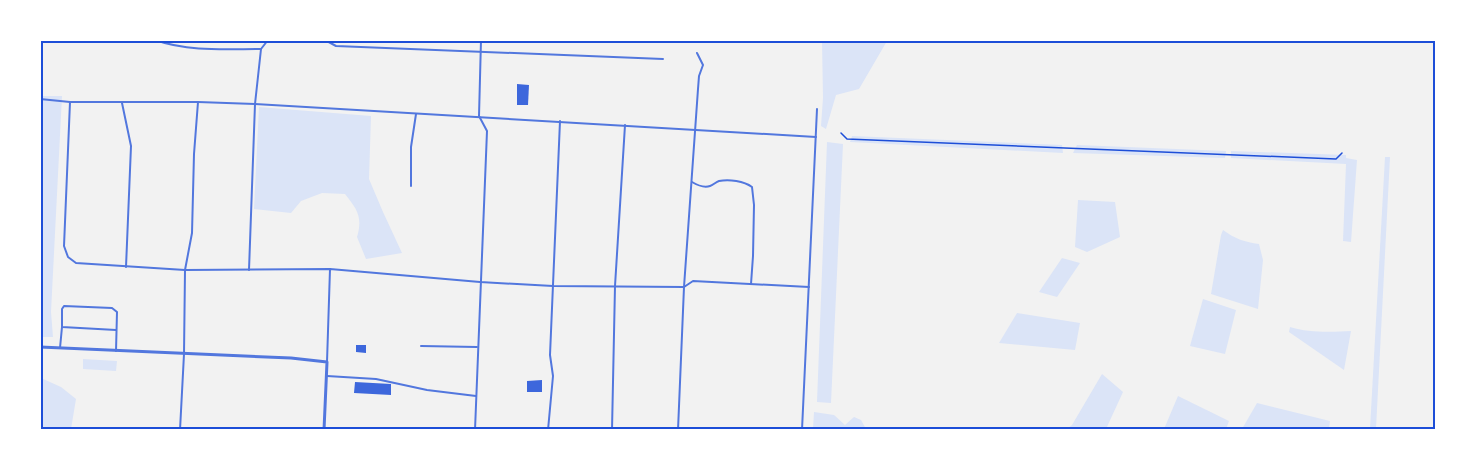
<svg xmlns="http://www.w3.org/2000/svg" width="1476" height="470" viewBox="0 0 1476 470" font-family="Ubuntu,sans-serif">
  <style>
    .green { fill: #dbe4f7 }
    .building { fill: #3d67dc }
    .lines { fill: none; stroke-linecap: round; stroke-linejoin: round }
    .path { stroke: #1d4ed8; stroke-width: 1.5 }
    .minor { stroke: #5277de; stroke-width: 2 }
    .tertiary { stroke: #5277de; stroke-width: 3 }
    .neatline { fill: none; stroke: #1d4ed8; stroke-width: 2 }
  </style>
  <rect width="100%" height="100%" fill="#f2f2f2"/>
  <!-- green -->
  <g class="green">
    <polygon points="822,41 887,41 859,89 836,95 826,129 821,126 823,98"/>
    <polygon points="41,96 62,96 51,312 53,337 41,337"/>
    <path d="M259 107 371 116 369 179 383 212 402 253 366 259 357 237C363 217 357 209 345 194L322 193 301 201 291 213 254 209Z"/>
    <polygon points="852,136 1062,145 1063,153 850,142"/>
    <polygon points="827,142 843,144 831,403 817,402"/>
    <polygon points="1077,145 1226,151 1225,158 1073,153"/>
    <polygon points="1231,151 1346,155 1346,158 1357,160 1351,242 1343,241 1346,164 1231,158"/>
    <polygon points="1385,157 1390,157 1376,429 1370,429"/>
    <polygon points="1078,200 1115,202 1120,237 1087,252 1075,247"/>
    <path d="M1223 230C1235 239 1245 242 1259 244L1263 260 1258 309 1211 294 1221 235Z"/>
    <polygon points="1062,258 1080,263 1057,297 1039,292"/>
    <polygon points="1203,299 1236,310 1225,354 1190,346"/>
    <polygon points="1017,313 1080,323 1075,350 999,343"/>
    <path d="M1290 327C1309 333 1332 332 1351 331L1344 370 1289 332Z"/>
    <polygon points="83,359 117,361 116,371 83,369"/>
    <polygon points="1102,374 1123,392 1106,429 1067,429 1072,425"/>
    <polygon points="41,378 61,387 76,399 71,429 41,429"/>
    <polygon points="1178,396 1229,421 1226,429 1164,429"/>
    <polygon points="1257,403 1330,421 1329,429 1242,429"/>
    <polygon points="814,412 834,415 845,425 854,417 861,420 866,429 813,429"/>
  </g>
  <!-- building -->
  <g class="building">
    <polygon points="517,84 529,85 528,105 517,105"/>
    <polygon points="356,345 366,345 366,353 356,352"/>
    <polygon points="542,380 542,392 527,392 527,381"/>
    <polygon points="355,382 391,384 391,395 354,393"/>
  </g>
  <g class="lines">
    <!-- path -->
    <polyline class="path" points="841,133 847,139 1336,159 1342,153"/>
    <!-- minor -->
    <g class="minor">
      <path d="M155 40C189 52 226 49 261 49L268 40"/>
      <polyline points="325,40 336,46 663,59"/>
      <polyline points="40,99 70,102 198,102 255,104 816,137"/>
      <polyline points="70,102 64,246 68,257 76,263 185,270 330,269 480,282 553,286 684,287 693,281 809,287"/>
      <polyline points="122,103 131,146 126,267"/>
      <path d="M692 182C697 185 704 188 710 186 713 185 716 182 719 181 729 179 744 181 752 187L754 205 753 256 751 284"/>
      <polyline points="411,186 411,147 416,114"/>
      <polyline points="249,270 255,104 261,49"/>
      <polyline points="421,346 477,347"/>
      <polyline points="60,348 62,327"/>
      <polyline points="116,351 117,312 112,308 64,306 62,309 62,327 116,330"/>
      <polyline points="327,362 330,269"/>
      <polyline points="327,376 376,379 427,390 476,396"/>
      <polyline points="180,430 184,354 185,270 192,233 194,154 198,102"/>
      <polyline points="475,430 487,131 479,116 481,40"/>
      <polyline points="548,430 553,376 550,355 560,121"/>
      <polyline points="612,430 615,286 625,125"/>
      <polyline points="678,430 684,287 698,89 699,76 703,65 697,53"/>
      <polyline points="802,430 817,109"/>
    </g>
    <!-- tertiary -->
    <polyline class="tertiary" points="40,347 291,358 327,362 324,430"/>
  </g>
  <!-- border -->
  <rect width="1476" height="470" fill="none" stroke="#ffffff" stroke-width="84"/>
  <rect x="42" y="42" width="1392" height="386" class="neatline"/>
</svg>
